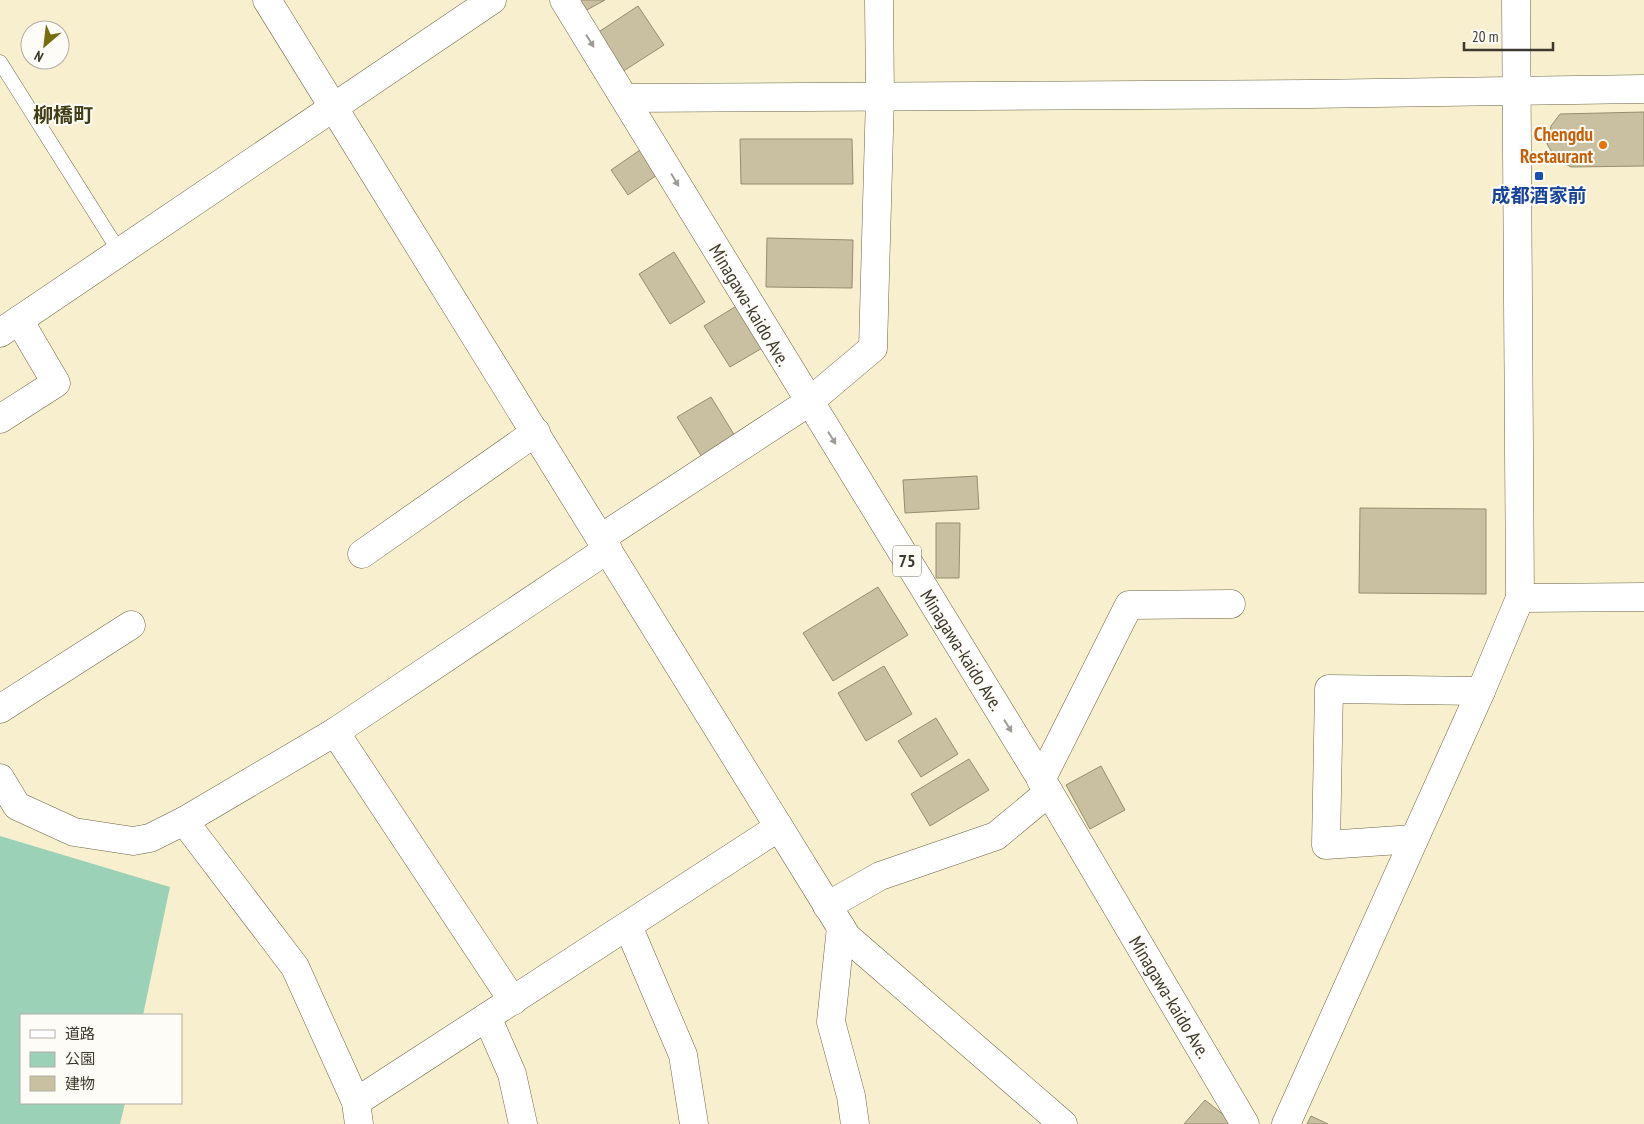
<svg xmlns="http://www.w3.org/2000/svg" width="1644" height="1124" viewBox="0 0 1644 1124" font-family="'PT Sans Narrow','Noto Sans JP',sans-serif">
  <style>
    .green { fill: #9bd1b6 }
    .building { fill: #c8c0a0; stroke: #958d6f }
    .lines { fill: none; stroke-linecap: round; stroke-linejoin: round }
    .service-casing { stroke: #6c6547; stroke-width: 15 }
    .minor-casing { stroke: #6c6547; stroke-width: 29 }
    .tertiary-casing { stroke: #6c6547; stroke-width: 29 }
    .primary-casing { stroke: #6c6547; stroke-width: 29 }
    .service { stroke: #fff; stroke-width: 14 }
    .minor { stroke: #fff; stroke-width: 28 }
    .tertiary { stroke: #fff; stroke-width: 28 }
    .primary { stroke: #fff; stroke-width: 28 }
    .oneway { fill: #9e9c96 }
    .food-dot { fill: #e8710a; stroke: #fefcf6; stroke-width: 2 }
    .transit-dot { fill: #1a4fb4; stroke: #fefcf6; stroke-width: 2 }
    .labels { text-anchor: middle; stroke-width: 4; stroke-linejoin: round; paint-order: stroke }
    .shield { fill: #fefcf6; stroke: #777469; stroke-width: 1 }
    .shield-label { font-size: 18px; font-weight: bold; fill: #3d3a2d }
    .food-label { font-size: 19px; font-weight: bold; fill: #c56008; stroke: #fefcf6; text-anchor: end }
    .transit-label { font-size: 19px; font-weight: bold; fill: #164399; stroke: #fefcf6 }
    .street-label { font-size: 19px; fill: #3d3a2d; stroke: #fefcf6 }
    .neighbourhood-label { font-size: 20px; font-weight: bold; fill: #413d14; stroke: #fefcf6 }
  </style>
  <rect width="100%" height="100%" fill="#f8efce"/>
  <!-- green -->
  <polygon class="green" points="0,836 170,887 143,1015 21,1015 21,1103 125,1103 120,1124 0,1124"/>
  <!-- building -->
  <g class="building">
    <polygon points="579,0 605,0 585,11"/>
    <polygon points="638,6 664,45 622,72 597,33"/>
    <polygon points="1644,112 1644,166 1571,167 1556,159 1547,144 1551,126 1560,114"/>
    <polygon points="740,139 852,139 853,184 741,184"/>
    <polygon points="640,150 657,175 628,195 611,170"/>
    <polygon points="767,238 853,240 852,288 766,287"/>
    <polygon points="674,252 705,302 670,324 639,274"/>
    <polygon points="738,305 764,347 730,367 704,326"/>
    <polygon points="711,397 738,441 705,462 677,417"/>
    <polygon points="977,476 979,509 905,513 903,480"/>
    <polygon points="1360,508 1486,509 1486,594 1359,593"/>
    <polygon points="936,523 960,523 959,578 936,578"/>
    <polygon points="878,587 908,635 833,681 803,633"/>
    <polygon points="884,666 912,714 866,741 838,693"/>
    <polygon points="936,718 958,754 921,777 898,741"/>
    <polygon points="969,759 989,790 930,826 911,794"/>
    <polygon points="1101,766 1125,810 1090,829 1066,785"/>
    <polygon points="1205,1100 1235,1124 1184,1124"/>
    <polygon points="1311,1116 1328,1124 1307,1124"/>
  </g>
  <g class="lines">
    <defs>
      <polyline id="service" points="0,62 119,251"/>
      <g id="minor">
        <polyline points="625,98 1309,94 1644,89"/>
        <polyline points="0,333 492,0"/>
        <polyline points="0,419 56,383 19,320"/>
        <polyline points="601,538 809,402 873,348 880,96 879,0"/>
        <polyline points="362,554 536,432"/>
        <polyline points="1520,598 1644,597"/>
        <polyline points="0,709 131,625"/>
        <polyline points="335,732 513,1001"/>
        <polyline points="0,778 17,806 74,832 133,841 150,838 184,821"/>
        <polyline points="1041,780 1129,605 1231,604"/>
        <polyline points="1414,839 1326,845 1329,689 1481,691"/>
        <polyline points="827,906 880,876 996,836 1049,792"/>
        <polyline points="628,926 683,1055 694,1124"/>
        <polyline points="841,927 831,1022 851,1096 855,1124"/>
        <polyline points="487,1017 512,1074 523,1124"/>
        <polyline points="356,1102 779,827"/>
        <polyline points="359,1124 356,1102 295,967 184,821 335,732 608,549"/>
        <polyline points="1286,1124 1481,691 1520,598 1516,0"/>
      </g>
      <polyline id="tertiary" points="267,0 847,937 1063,1124"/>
      <polyline id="primary" points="564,0 1046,787 1245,1124"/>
    </defs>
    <!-- service casing -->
    <use href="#service" class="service-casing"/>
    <!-- minor casing -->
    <use href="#minor" class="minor-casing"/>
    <!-- tertiary casing -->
    <use href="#tertiary" class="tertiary-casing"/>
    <!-- primary casing -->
    <use href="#primary" class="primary-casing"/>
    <!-- service -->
    <use href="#service" class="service"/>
    <!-- minor -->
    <use href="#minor" class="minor"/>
    <!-- tertiary -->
    <use href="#tertiary" class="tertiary"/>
    <!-- primary -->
    <use href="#primary" class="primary"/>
  </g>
  <!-- one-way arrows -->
  <defs><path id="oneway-solid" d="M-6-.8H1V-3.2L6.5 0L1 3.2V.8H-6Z" transform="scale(1.25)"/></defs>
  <g class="oneway">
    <use href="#oneway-solid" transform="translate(590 41) rotate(58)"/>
    <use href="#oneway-solid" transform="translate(675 180) rotate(59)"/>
    <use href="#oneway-solid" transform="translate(832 438) rotate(58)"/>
    <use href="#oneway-solid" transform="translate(1008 726) rotate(58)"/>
  </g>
  <!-- markers -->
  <circle class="food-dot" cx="1603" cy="145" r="5"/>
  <rect class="transit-dot" x="1534" y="171" width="10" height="10" rx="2.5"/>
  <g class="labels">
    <!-- shield labels -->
    <rect class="shield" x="893" y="545.5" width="28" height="31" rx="4"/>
    <g class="shield-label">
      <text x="907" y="567">75</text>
    </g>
    <!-- food labels -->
    <g class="food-label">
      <text x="1593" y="141">Chengdu<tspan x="1593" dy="22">Restaurant</tspan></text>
    </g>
    <!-- transit labels -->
    <g class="transit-label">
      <text x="1539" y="202">成都酒家前</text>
    </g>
    <!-- street labels -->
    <g class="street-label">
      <text transform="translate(750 305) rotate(59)" y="7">Minagawa-kaido Ave.</text>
      <text transform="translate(962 650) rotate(58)" y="7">Minagawa-kaido Ave.</text>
      <text transform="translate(1170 997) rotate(59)" y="7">Minagawa-kaido Ave.</text>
    </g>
    <!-- neighbourhood labels -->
    <g class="neighbourhood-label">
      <text x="63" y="122">柳橋町</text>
    </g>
  </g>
  <!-- legend -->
  <rect x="20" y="1014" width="162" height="90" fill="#fefcf6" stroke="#b1aea6"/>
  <rect x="30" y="1030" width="25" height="8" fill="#ffffff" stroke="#b1aea6"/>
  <text x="65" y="1039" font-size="15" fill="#3d3a2d">道路</text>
  <rect x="30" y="1052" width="25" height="15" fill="#9bd1b6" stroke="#b1aea6"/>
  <text x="65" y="1064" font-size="15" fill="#3d3a2d">公園</text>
  <rect x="30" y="1076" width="25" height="15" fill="#c8c0a0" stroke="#b1aea6"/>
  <text x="65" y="1089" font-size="15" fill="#3d3a2d">建物</text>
  <!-- north arrow -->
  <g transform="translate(45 45) rotate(208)"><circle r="24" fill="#fefcf6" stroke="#b1aea6"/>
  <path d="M0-4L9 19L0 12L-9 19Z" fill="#766e0c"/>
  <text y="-8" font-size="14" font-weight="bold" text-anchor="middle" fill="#3d3a2d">N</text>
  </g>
  <!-- scale -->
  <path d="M1464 42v8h89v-8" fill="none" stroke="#3d3a2d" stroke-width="2.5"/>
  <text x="1472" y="42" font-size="15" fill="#3d3a2d" stroke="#fefcf6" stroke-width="4" paint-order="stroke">20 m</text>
</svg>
